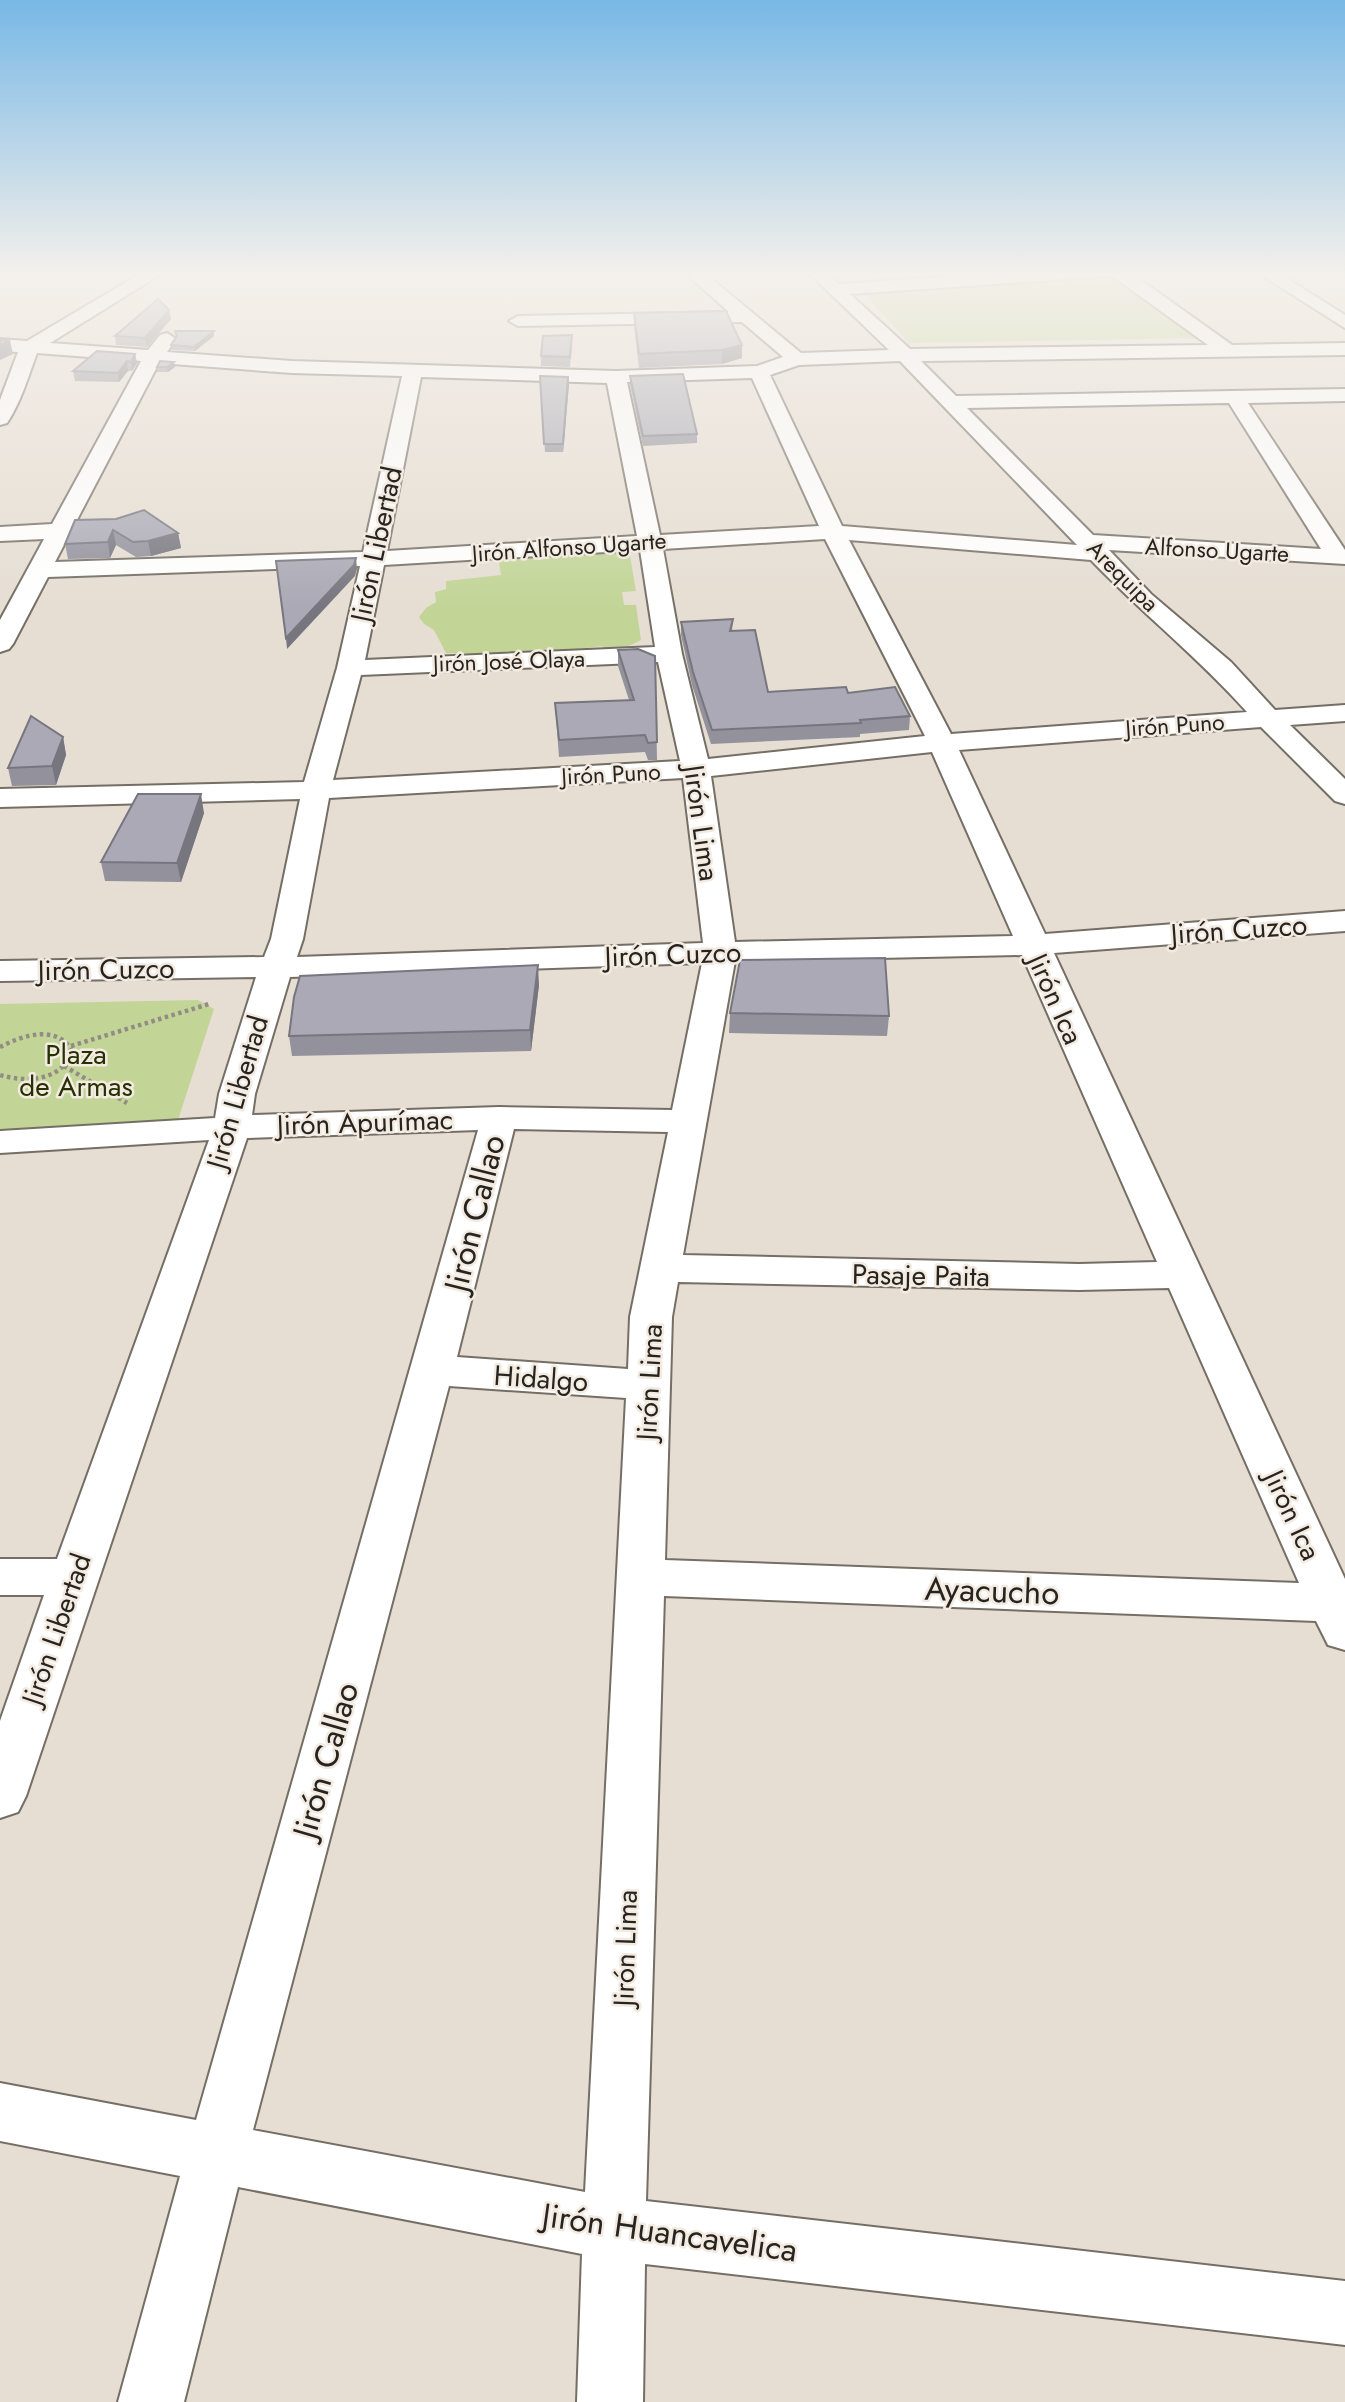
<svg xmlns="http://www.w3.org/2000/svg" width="1345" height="2402" viewBox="0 0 1345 2402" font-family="Jost,sans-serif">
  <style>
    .green { fill: #c2d597 }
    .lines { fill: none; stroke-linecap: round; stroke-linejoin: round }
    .minor-casing { stroke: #756e65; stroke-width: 4 }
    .path { stroke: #928c84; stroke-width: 4.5; stroke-dasharray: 3.5 3.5; stroke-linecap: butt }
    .minor { fill: #fff; fill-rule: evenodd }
    .wall { fill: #92919c }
    .shaded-wall { fill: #77767f }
    .building { fill: #aaa9b5; stroke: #77767f; stroke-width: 2 }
    .labels { text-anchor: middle; stroke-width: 5; stroke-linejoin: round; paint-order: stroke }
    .far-street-label { font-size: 23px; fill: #272420; stroke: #f3ebe1 }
    .street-label { font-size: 28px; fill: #272420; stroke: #f3ebe1 }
    .park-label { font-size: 28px; fill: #263100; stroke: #f3ebe1 }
    .near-street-label { font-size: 33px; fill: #272420; stroke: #f3ebe1 }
  </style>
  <rect width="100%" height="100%" fill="#e6ded3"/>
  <!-- green -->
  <g class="green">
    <polygon points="1114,276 1201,338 909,343 864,293"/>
    <path d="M620 551 630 556 636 591 622 592 624 605H636L641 640 629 646 606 650 602 646C550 653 499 656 446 653L434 630 424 624 419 617 426 608 436 602 435 592 446 589V581L501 575 498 558Z"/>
    <polygon points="198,1000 214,1009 176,1126 0,1141 0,1004"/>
  </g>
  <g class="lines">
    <defs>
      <g id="minor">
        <path d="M145 271H166L50 343 148 350 160 335 167 333 176 339 167 352 292 361 616 371 757 366 783 357 742 322 518 326 509 321 518 316 729 312 683 271H702L801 353 889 350 807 271H825L839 284 1034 271H1128L1232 345 1345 343V355L921 361 956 396 1345 389V401L1248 403 1345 550V564L1109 550 1151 594 1231 662 1275 710 1345 705V721L1290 725 1345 779V804L1335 801 1261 727 959 750 1045 934 1345 911V931L1054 953 1345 1579V1650L1328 1645 1316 1621 664 1596 646 2201 1345 2281V2345L645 2264 643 2402H577L582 2254 238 2187 184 2402H118L180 2176 0 2141V2083L196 2120 478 1130 247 1138 26 1796 18 1812 0 1818V1721L44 1595H0V1559H57L209 1140 0 1153V1131L215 1118 219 1094 256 977 0 981V961L264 957 271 939 300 799 0 807V789L304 782 337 668 360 566 48 577 13 644 9 649 0 652V620L44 539 0 541V527L52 524 141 361 37 353C28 377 21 402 7 423L0 425V400L18 352 0 351V339L27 341ZM1112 276 1208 345 910 349 850 294ZM900 361 1077 545 842 526 770 375 799 365ZM159 363 292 373 402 376 363 552 55 562ZM421 377 607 383 637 536 387 551ZM752 378 819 526 660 535 627 382ZM1229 403 1321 549 1093 535 967 408ZM825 539 925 736 708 759 682 654 663 549ZM849 540 1091 560C1142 613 1199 658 1247 712L951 734ZM640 550 655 647 365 660 384 565ZM658 662 680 761 333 780 361 675ZM932 752 1013 936 735 942 711 776ZM683 778 703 943 297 957 303 939 329 798ZM1022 955 1157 1262 1079 1264 683 1255 735 961ZM702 963 672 1110 499 1107 252 1115 255 1094 290 977ZM514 1129 668 1132 630 1317 628 1369 457 1357ZM678 1282 1079 1290 1169 1288 1299 1583 665 1560 672 1317ZM449 1386 626 1398 585 2192 253 2130Z"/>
        <polygon points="1255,271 1275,271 1345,315 1345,328"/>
      </g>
    </defs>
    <!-- minor casing -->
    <use href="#minor" class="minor-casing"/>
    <!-- path -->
    <g class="path">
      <polyline points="71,1046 209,1004"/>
      <path d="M0 1047C23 1035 57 1024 72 1051 62 1081 27 1083 0 1075"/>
      <polyline points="64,1066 127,1103"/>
    </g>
    <!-- minor -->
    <use href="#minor" class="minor"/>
  </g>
  <!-- wall -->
  <g class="wall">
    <polygon points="169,310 171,319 147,347 116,345 115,336"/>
    <polygon points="634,313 742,345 742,358 722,364 639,368 634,327"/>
    <polygon points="175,331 214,336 195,351 172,350 171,345 176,337"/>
    <polygon points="572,344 570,367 541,366 541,356"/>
    <polygon points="135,354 137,363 132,371 128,371 119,382 75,381 73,371"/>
    <polygon points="157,367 175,367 168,372 157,372"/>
    <polygon points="540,376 569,384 563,452 545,452"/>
    <polygon points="630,376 697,434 697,443 643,446 630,385"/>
    <polygon points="75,520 178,533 181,548 151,556 136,557 116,545 110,558 68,559 65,544"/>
    <polygon points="733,619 732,631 768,692 848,693 910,716 909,730 860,734 860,737 711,744 692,685 681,635 681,622"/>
    <polygon points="618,650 655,656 657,760 648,760 645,752 559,757 555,703 629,700 618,666"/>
    <polygon points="63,737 66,755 56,785 12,786 8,768"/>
    <polygon points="204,813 181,882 105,881 101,862"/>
    <polygon points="539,985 531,1051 292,1056 289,1036"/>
    <polygon points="730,1013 889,1016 887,1036 729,1033"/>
  </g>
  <!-- shaded-wall -->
  <g class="shaded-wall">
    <polygon points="169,310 171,319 147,347 145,338"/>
    <polygon points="214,331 214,336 195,351 194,347"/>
    <polygon points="10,340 13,354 0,360 0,345"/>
    <polygon points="742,345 742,358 722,364 722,350"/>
    <polygon points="135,354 137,363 132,371 131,362"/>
    <polygon points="127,361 128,371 119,382 118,373"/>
    <polygon points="174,362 175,367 168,372 167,367"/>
    <polygon points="568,377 569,384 563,452 563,444"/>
    <polygon points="113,530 116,545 110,558 108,542"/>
    <polygon points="178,533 181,548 151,556 148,541"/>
    <polygon points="356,558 357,569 355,576 287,649 286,638"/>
    <polygon points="63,737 66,755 56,785 52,766"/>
    <polygon points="201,794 204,813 181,882 177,863"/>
    <polygon points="538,965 539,985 531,1051 530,1030"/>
  </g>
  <!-- building -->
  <g class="building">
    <polygon points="158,299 169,310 145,338 115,336"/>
    <polygon points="726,311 742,345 722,350 639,354 634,313"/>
    <polygon points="175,331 214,331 194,347 171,345 177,336"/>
    <polygon points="572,335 570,357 541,356 543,336"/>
    <polygon points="0,340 10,340 0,345"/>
    <polygon points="97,351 135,354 131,362 127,361 118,373 73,371"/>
    <polygon points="160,361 174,362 167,367 157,367"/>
    <polygon points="683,374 697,434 643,436 630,376"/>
    <polygon points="540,376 568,377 563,444 544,444"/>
    <polygon points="144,510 178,533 148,541 133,542 113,530 108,542 65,544 75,520 116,519"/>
    <polygon points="356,558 354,565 286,638 276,561"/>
    <polygon points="733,619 730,631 755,630 768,692 846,687 848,693 895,687 910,716 860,720 861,723 712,730 693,672 681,622"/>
    <polygon points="638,649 655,656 657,742 648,743 645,735 559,740 555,703 634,700 618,650"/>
    <polygon points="31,716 63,737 52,766 8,768"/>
    <polygon points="138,794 201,794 177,863 101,862"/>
    <polygon points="885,958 889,1016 730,1013 740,960"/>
    <polygon points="538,965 530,1030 289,1036 294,997 300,976"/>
  </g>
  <!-- sky -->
  <linearGradient id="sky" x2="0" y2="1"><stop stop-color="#78b8e6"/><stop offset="0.45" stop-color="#f4f0eb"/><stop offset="1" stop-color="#f4f0eb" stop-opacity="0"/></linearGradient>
  <rect width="1345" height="608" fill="url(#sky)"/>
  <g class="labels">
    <!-- far-street labels -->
    <g class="far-street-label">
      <text transform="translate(569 547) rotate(-4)" y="8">Jirón Alfonso Ugarte</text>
      <text transform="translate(1217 550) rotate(3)" y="8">Alfonso Ugarte</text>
      <text transform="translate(1123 576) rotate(45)" y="8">Arequipa</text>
      <text transform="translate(509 661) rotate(-2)" y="8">Jirón José Olaya</text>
      <text transform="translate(1175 725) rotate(-4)" y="8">Jirón Puno</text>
      <text transform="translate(611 774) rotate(-3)" y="8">Jirón Puno</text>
    </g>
    <!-- street labels -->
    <g class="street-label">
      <text transform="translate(376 544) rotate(-78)" y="10">Jirón Libertad</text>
      <text transform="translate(702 823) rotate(82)" y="10">Jirón Lima</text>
      <text transform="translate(1239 929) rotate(-4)" y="10">Jirón Cuzco</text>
      <text transform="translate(673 954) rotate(-2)" y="10">Jirón Cuzco</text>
      <text transform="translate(106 969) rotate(-1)" y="10">Jirón Cuzco</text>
      <text transform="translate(1056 999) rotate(66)" y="10">Jirón Ica</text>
      <text transform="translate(237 1092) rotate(-74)" y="10">Jirón Libertad</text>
      <text transform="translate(365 1122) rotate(-2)" y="10">Jirón Apurímac</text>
      <text transform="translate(921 1275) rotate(1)" y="10">Pasaje Paita</text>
      <text transform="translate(541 1378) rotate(4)" y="10">Hidalgo</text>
      <text transform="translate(649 1382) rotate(-87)" y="10">Jirón Lima</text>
      <text transform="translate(1293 1515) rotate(65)" y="10">Jirón Ica</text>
      <text transform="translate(56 1629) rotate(-71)" y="10">Jirón Libertad</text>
      <text transform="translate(625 1948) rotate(-88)" y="10">Jirón Lima</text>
    </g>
    <!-- park labels -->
    <g class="park-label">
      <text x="76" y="1064">Plaza<tspan x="76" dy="32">de Armas</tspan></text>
    </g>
    <!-- near-street labels -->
    <g class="near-street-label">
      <text transform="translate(474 1213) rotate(-76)" y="12">Jirón Callao</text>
      <text transform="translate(992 1590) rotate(2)" y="12">Ayacucho</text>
      <text transform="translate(325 1760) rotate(-74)" y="12">Jirón Callao</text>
      <text transform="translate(670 2232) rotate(8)" y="12">Jirón Huancavelica</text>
    </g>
  </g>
</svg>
